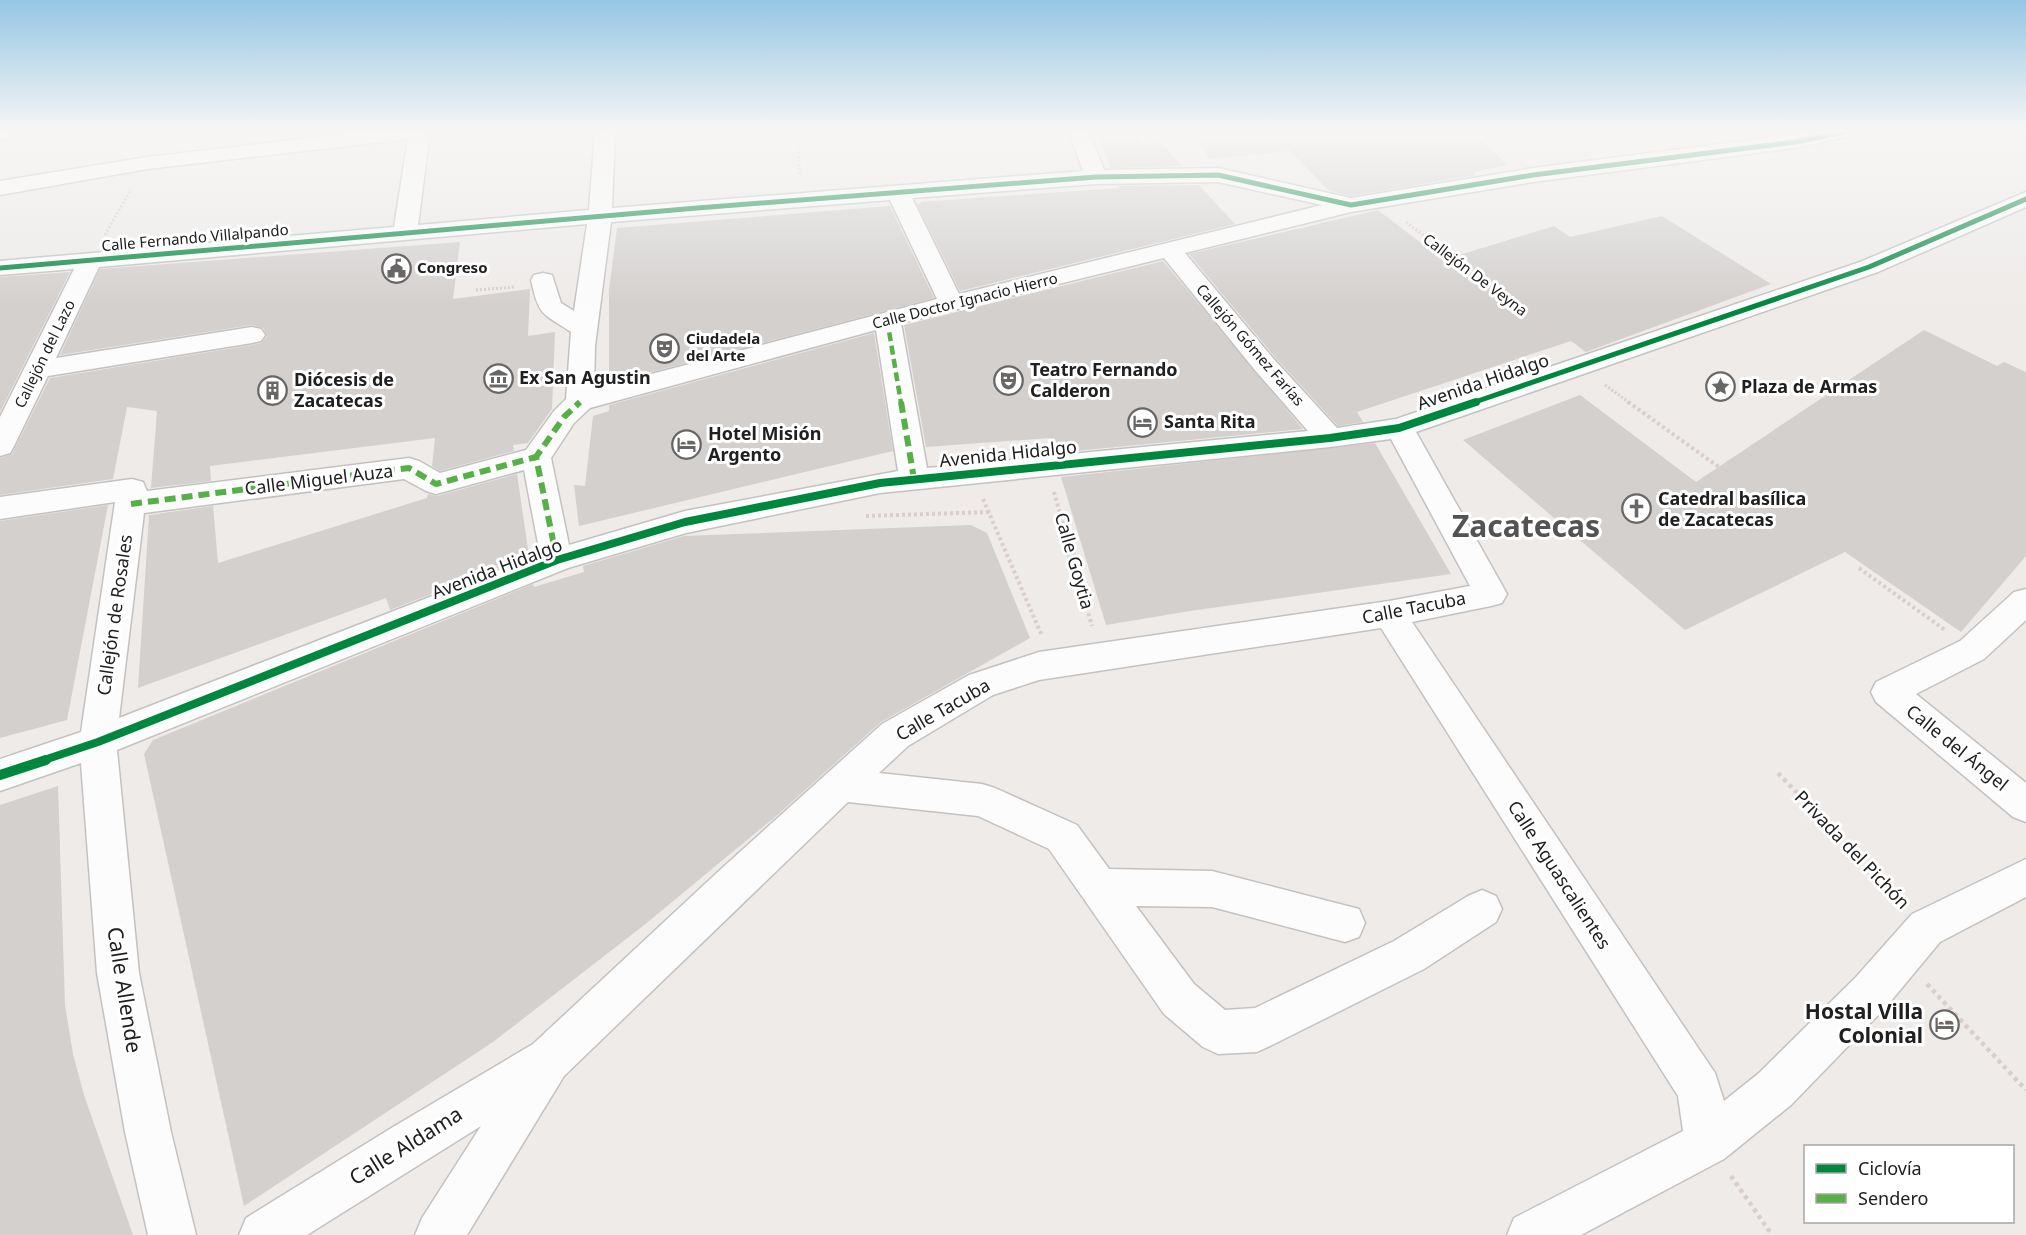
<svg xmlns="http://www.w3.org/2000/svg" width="2026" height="1235" viewBox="0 0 2026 1235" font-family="'Noto Sans',sans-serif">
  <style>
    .grass { fill: #e1e9ca }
    .water { fill: #bee0df }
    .building { fill: #d3d0ce }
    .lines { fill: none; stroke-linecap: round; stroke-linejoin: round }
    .minor-casing { stroke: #c4c2c1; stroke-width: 3 }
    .path-far2 { stroke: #dbcccd; stroke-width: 3; stroke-dasharray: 2 2; stroke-linecap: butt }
    .path-far1 { stroke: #dbcccd; stroke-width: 4; stroke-dasharray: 3 3; stroke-linecap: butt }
    .path { stroke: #dbcccd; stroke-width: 4.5; stroke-dasharray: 4 4; stroke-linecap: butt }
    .minor { fill: #fcfcfc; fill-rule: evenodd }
    .quiet-far1 { stroke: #55b145; stroke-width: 4.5; stroke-dasharray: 9 4.5; stroke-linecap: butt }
    .quiet { stroke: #55b145; stroke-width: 6; stroke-dasharray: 11 6; stroke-linecap: butt }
    .cycleway-far2-casing { stroke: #fff; stroke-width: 8 }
    .cycleway-far1-casing { stroke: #fff; stroke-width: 11 }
    .cycleway-casing { stroke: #fff; stroke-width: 14 }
    .cycleway-far2 { stroke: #00873e; stroke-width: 5 }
    .cycleway-far1 { stroke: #00873e; stroke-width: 8 }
    .cycleway { stroke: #00873e; stroke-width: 10 }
    .labels { text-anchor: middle; stroke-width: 6; stroke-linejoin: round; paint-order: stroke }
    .far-street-label { font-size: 15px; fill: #202020; stroke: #fff }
    .far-poi-label { font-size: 15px; font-weight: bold; fill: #202020; stroke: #fff; text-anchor: start }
    .poi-label { font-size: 18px; font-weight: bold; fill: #202020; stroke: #fff; text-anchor: start }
    .street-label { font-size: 18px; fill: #202020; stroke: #fff }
    .near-street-label { font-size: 21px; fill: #202020; stroke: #fff }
    .near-poi-label { font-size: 21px; font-weight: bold; fill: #202020; stroke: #fff; text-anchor: end }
    .town-label { font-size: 30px; font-weight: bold; fill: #535353; stroke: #fff }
  </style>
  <rect width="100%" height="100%" fill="#eeebe9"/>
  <!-- grass -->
  <polygon class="grass" points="1133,132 1193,132 1198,140 1140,145"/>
  <!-- water -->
  <polygon class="water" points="1067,525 1078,559 1068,560 1057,526"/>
  <!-- building -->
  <g class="building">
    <polygon points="1096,132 1133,132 1140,145 1161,143 1182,166 1111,168"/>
    <polygon points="1193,132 1471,132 1508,165 1473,172 1475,175 1351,196 1328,190 1288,149 1288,151 1209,159"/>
    <polygon points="1199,185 1235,224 960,291 917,204 921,204 920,202 1119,188 1118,186"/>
    <polygon points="890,206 934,298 609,383 609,290 617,228"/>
    <polygon points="1378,210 1443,260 1554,226 1570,237 1662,216 1771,284 1586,352 1571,341 1357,412 1363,422 1338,426 1274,356 1189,254"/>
    <polygon points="460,242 453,299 530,289 528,336 555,332 552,409 528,443 513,445 514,451 440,471 432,466 435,438 210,466 211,481 151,488 157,411 127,407 113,479 0,495 0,458 12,454 50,378 252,345 261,343 267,336 263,328 252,325 60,355 100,269"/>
    <polygon points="1163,261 1303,429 1054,453 1050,438 926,447 904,325"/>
    <polygon points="70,272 0,412 0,277"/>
    <polygon points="1924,330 1997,366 2004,362 2026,372 2026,556 1961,632 1845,552 1685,630 1463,440 1580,395 1696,482"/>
    <polygon points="874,333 893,451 579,526 574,485 585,486 593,416 609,411 609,405"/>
    <polygon points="1375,443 1451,574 1190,611 1106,625 1061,477"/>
    <polygon points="517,474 529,556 390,610 386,598 138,688 149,515 213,506 218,563 427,498 428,494 437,496"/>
    <polygon points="108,505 67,720 0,738 0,521"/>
    <polygon points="971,525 987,533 1030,638 881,722 775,817 643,926 493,1042 244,1206 144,754 153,740 533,584 534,587 584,572 583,566 684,536"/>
    <polygon points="58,786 65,1005 73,1054 84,1095 133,1235 0,1235 0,805"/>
  </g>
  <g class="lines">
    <defs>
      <g id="minor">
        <polygon points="0,132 16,132 13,136 0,140"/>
        <path d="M359 132H430L418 225 589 210 595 132H615L612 208 1083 171 1069 132H1089L1104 170 1218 168 1351 198 1533 168 1812 132H1854L1851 136 1795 148 1533 182 1351 212 1185 253 1272 357 1337 428 1396 419 1860 262 2026 192V207L1878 272 1416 432 1507 594 1502 603 1491 606 1412 622 1715 1073 1724 1101 1759 1073 1856 977 1912 914 2026 859V897L1940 942 1886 1007 1791 1105 1724 1159 1581 1235H1507L1514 1218 1683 1131 1678 1096 1381 628 1039 680 993 695 908 746 879 773 982 784 995 788 1077 825 1109 869 1212 871 1359 909 1365 923 1359 937 1345 942 1212 907 1136 906 1194 984 1225 1010 1255 1008 1394 941 1468 896 1482 890 1496 896 1502 909 1496 922 1424 969 1272 1045 1257 1052 1218 1054 1203 1047 1164 1014 1049 849 978 816 848 802 564 1076 467 1235H415L422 1218 481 1126 307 1235H239L246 1218 393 1127 533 1044 721 869 882 724 969 675 1039 652 1389 601 1470 586 1391 439 1330 447 880 493 686 533 568 568 117 750 139 973 171 1132 196 1235H148L125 1132 97 973 81 763 0 791V759L81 732 115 502 0 519V497L132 479 143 482 147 491 409 458 419 461 440 473 526 450 554 411 566 399 571 332C541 312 539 316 531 280L534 275 543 273 552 275 561 303 574 311 587 224 99 267 56 358 252 327 261 329 265 335 261 341 252 343 48 376 14 446 10 453 0 456V417L74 269 0 275V261L394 227 408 139 147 169 0 195V181L147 157ZM1218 182 1322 205 959 294 912 198 1096 184ZM890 200 937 299 594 389 595 346 611 222ZM1164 258 1254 369 1308 431 927 468 901 323ZM876 330 898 471 685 511 569 545 551 458 574 423 590 408ZM524 470 540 554 119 718 144 513 404 479 426 491 436 494Z"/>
        <polygon points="2026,589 2026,620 1984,659 1916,694 2026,783 2026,822 2013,817 1876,702 1871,692 1876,682 1960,641 2014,592"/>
      </g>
    </defs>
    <!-- minor casing -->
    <use href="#minor" class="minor-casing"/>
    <!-- path-far2 -->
    <g class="path-far2">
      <polyline points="797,132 800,176"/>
      <polyline points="1406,222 1564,343"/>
      <polyline points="105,235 131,189"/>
      <polyline points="476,290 515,287"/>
      <polyline points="1605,385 1630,403"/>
    </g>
    <!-- path-far1 -->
    <g class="path-far1">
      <polyline points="1628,402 1719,467"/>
      <polyline points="1054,492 1092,626"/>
      <polyline points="983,499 1042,636"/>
      <polyline points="866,516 989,512"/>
      <polyline points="1859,568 1945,630"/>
    </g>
    <!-- path -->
    <g class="path">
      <polyline points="1778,773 1901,902"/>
      <polyline points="1927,984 2026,1090"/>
      <polyline points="1731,1176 1772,1235"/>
    </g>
    <!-- minor -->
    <use href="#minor" class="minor"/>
    <!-- quiet-far1 -->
    <polyline class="quiet-far1" points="887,319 901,403"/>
    <!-- quiet -->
    <g class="quiet">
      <polyline points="901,402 914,479"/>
      <polyline points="131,504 409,468 436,484 536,457"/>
      <polyline points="557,560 536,457 564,417 580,402"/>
    </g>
    <defs>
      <g id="cycleway-far2">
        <polyline points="0,268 697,208 1096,177 1218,175 1351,205 1533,175 1795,142 1844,132"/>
        <polyline points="1472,403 1869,267 2026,199"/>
      </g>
      <polyline id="cycleway-far1" points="41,761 98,742 557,560 685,522 880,483 1330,438 1399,428 1476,402"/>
      <polyline id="cycleway" points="0,775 46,760"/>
    </defs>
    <!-- cycleway-far2 casing -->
    <use href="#cycleway-far2" class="cycleway-far2-casing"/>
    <!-- cycleway-far1 casing -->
    <use href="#cycleway-far1" class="cycleway-far1-casing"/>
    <!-- cycleway casing -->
    <use href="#cycleway" class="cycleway-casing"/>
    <!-- cycleway-far2 -->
    <use href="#cycleway-far2" class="cycleway-far2"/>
    <!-- cycleway-far1 -->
    <use href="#cycleway-far1" class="cycleway-far1"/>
    <!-- cycleway -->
    <use href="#cycleway" class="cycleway"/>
  </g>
  <!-- sky -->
  <linearGradient id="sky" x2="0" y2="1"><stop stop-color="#97c6e4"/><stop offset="0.43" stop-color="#f7f6f5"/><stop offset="1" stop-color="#f7f6f5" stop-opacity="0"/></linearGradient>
  <rect width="2026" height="305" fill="url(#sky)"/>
  <!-- icons -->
  <defs>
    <symbol id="civic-ring" viewBox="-11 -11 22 22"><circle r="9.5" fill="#fff" stroke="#686766" stroke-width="1.5"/><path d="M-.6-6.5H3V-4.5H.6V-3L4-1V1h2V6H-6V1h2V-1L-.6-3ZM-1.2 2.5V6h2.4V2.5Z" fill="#686766"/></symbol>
    <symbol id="theatre-ring" viewBox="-11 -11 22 22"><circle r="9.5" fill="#fff" stroke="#686766" stroke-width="1.5"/><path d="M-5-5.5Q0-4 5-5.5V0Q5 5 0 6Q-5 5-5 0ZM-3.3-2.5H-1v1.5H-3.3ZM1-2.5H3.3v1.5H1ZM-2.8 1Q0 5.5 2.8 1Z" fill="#686766"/></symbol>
    <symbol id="museum-ring" viewBox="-11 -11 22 22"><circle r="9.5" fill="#fff" stroke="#686766" stroke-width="1.5"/><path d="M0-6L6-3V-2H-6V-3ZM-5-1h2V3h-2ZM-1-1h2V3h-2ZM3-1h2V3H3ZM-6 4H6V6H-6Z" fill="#686766"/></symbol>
    <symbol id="sight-ring" viewBox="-11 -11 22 22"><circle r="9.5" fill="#fff" stroke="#686766" stroke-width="1.5"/><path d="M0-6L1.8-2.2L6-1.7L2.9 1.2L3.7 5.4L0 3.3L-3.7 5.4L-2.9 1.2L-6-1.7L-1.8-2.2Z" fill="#686766"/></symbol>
    <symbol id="building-ring" viewBox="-11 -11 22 22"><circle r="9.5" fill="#fff" stroke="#686766" stroke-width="1.5"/><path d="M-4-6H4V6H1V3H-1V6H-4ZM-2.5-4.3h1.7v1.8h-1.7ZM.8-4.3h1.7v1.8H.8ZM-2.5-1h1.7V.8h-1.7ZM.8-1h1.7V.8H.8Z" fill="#686766"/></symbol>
    <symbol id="hotel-ring" viewBox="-11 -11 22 22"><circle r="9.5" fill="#fff" stroke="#686766" stroke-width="1.5"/><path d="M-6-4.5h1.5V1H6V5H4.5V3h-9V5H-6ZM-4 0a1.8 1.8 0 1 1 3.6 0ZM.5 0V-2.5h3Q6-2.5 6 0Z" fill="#686766"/></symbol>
    <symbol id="church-ring" viewBox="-11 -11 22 22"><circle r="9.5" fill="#fff" stroke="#686766" stroke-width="1.5"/><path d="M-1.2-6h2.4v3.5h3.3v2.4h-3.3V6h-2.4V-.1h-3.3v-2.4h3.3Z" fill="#686766"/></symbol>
  </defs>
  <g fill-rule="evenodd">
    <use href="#civic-ring" x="380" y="252" width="33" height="33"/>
    <use href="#theatre-ring" x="648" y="332" width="33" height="33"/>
    <use href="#museum-ring" x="482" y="362" width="33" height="33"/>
    <use href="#theatre-ring" x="992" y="364" width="33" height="33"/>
    <use href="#sight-ring" x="1704" y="370" width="33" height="33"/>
    <use href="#building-ring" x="256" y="374" width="33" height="33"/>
    <use href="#hotel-ring" x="1126" y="406" width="33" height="33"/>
    <use href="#hotel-ring" x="670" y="428" width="33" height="33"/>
    <use href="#church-ring" x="1620" y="492" width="33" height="33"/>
    <use href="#hotel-ring" x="1928" y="1008" width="33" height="33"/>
  </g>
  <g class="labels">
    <!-- far-street labels -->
    <g class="far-street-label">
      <text transform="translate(195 238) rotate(-5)" y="5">Calle Fernando Villalpando</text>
      <text transform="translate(1475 275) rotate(37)" y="5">Callejón De Veyna</text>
      <text transform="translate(965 301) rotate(-14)" y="5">Calle Doctor Ignacio Hierro</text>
      <text transform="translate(1250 345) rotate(49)" y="5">Callejón Gómez Farías</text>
      <text transform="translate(45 354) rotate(-64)" y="5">Callejón del Lazo</text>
    </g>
    <!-- far-poi labels -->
    <g class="far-poi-label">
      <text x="417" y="273">Congreso</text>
      <text x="686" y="344">Ciudadela<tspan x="686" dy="17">del Arte</tspan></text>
    </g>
    <!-- poi labels -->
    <g class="poi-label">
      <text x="1030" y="376">Teatro Fernando<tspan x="1030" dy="21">Calderon</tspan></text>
      <text x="519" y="384">Ex San Agustin</text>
      <text x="294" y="386">Diócesis de<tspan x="294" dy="21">Zacatecas</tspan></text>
      <text x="1741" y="393">Plaza de Armas</text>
      <text x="1164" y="428">Santa Rita</text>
      <text x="708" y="440">Hotel Misión<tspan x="708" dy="21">Argento</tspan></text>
      <text x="1658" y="505">Catedral basílica<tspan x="1658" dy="21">de Zacatecas</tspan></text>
    </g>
    <!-- street labels -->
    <g class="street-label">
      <text transform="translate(1483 382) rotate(-19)" y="6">Avenida Hidalgo</text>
      <text transform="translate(1008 454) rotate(-6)" y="6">Avenida Hidalgo</text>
      <text transform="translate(319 480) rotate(-7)" y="6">Calle Miguel Auza</text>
      <text transform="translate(1074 561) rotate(74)" y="6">Calle Goytia</text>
      <text transform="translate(497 569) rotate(-21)" y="6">Avenida Hidalgo</text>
      <text transform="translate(1414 608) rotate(-11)" y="6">Calle Tacuba</text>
      <text transform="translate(115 615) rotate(-82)" y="6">Callejón de Rosales</text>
      <text transform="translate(943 710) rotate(-30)" y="6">Calle Tacuba</text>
      <text transform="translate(1957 748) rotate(39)" y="6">Calle del Ángel</text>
      <text transform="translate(1852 850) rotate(46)" y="6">Privada del Pichón</text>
      <text transform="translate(1559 875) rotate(57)" y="6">Calle Aguascalientes</text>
    </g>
    <!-- near-street labels -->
    <g class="near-street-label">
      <text transform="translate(124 990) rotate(81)" y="7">Calle Allende</text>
      <text transform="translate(406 1146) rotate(-32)" y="7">Calle Aldama</text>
    </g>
    <!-- near-poi labels -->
    <g class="near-poi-label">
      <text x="1923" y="1019">Hostal Villa<tspan x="1923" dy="24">Colonial</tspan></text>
    </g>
    <!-- town labels -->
    <g class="town-label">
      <text x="1526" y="537">Zacatecas</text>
    </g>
  </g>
  <!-- legend -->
  <rect x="1804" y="1145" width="210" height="78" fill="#ffffff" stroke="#a6a6a6" stroke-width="1.5"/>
  <rect x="1816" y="1164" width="30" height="9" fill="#00873e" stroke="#a6a6a6" stroke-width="1.5"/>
  <text x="1858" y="1175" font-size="18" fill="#202020">Ciclovía</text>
  <rect x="1816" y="1194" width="30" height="9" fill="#55b145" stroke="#a6a6a6" stroke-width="1.5"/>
  <text x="1858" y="1205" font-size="18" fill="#202020">Sendero</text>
</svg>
